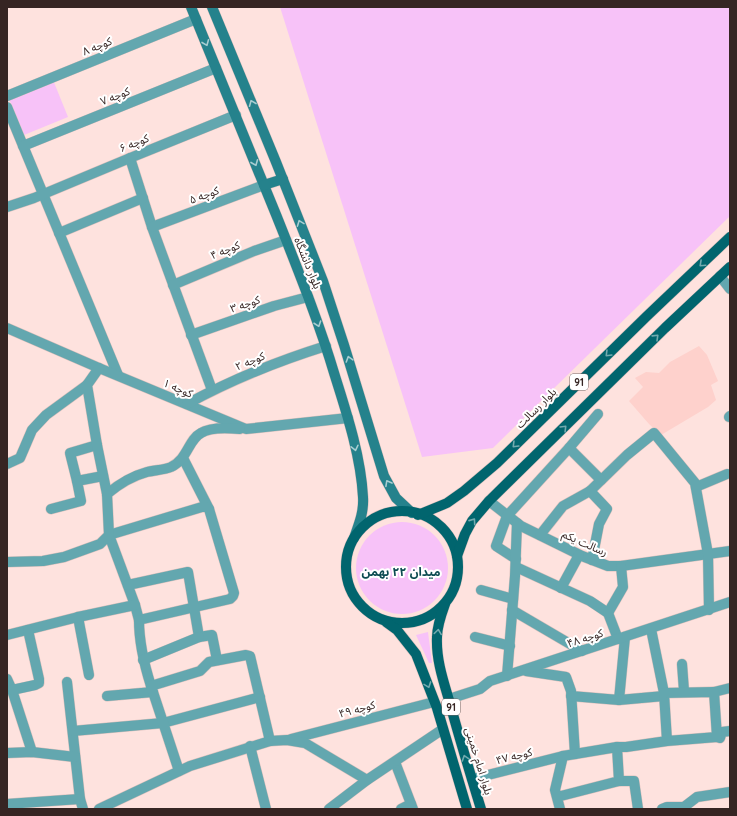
<svg xmlns="http://www.w3.org/2000/svg" width="737" height="816" viewBox="0 0 737 816" font-family="Quicksand,'Noto Sans Arabic',sans-serif">
  <style>
    .built { fill: #fed1cc }
    .green { fill: #f7c2f8 }
    .lines { fill: none; stroke-linecap: round; stroke-linejoin: round }
    .minor-casing { stroke: #dac0bc; stroke-width: 11 }
    .secondary-casing { stroke: #dac0bc; stroke-width: 11 }
    .primary-casing { stroke: #dac0bc; stroke-width: 11 }
    .minor { stroke: #63a7af; stroke-width: 10 }
    .secondary { stroke: #25828c; stroke-width: 10 }
    .primary { stroke: #01656e; stroke-width: 10 }
    .oneway { stroke: #a8cdd1 }
    .oneway2 { stroke: #73aaaf }
    .labels { text-anchor: middle; stroke-width: 4; stroke-linejoin: round; paint-order: stroke }
    .shield { fill: #fff; stroke: #726665; stroke-width: 1 }
    .shield-label { font-size: 10px; font-weight: bold; fill: #362523 }
    .street-label { font-size: 11px; fill: #362523; stroke: #fff }
    .neighbourhood-label { font-size: 12px; font-weight: bold; fill: #0c4b51; stroke: #fff }
  </style>
  <rect width="100%" height="100%" fill="#fee2de"/>
  <!-- built -->
  <polygon class="built" points="699,346 707,355 718,381 711,385 716,400 708,407 661,435 649,424 629,401 643,387 635,378 646,372 659,373 670,362"/>
  <!-- green -->
  <g class="green">
    <polygon points="280,7 730,7 730,216 493,448 422,457"/>
    <polygon points="51,75 68,117 24,135 7,94"/>
    <circle cx="402" cy="568" r="46"/>
    <polygon points="428,632 432,663 429,663 416,635"/>
  </g>
  <g class="lines">
    <defs>
      <g id="minor">
        <polyline points="7,96 196,19"/>
        <polyline points="7,107 118,375"/>
        <polyline points="23,146 216,68"/>
        <polyline points="130,158 152,227 212,390"/>
        <polyline points="7,207 34,198 130,158 236,115"/>
        <polyline points="152,227 264,185"/>
        <polyline points="59,233 143,198"/>
        <polyline points="720,276 730,289"/>
        <polyline points="173,285 254,251 286,240"/>
        <polyline points="7,328 99,368 246,429 348,418"/>
        <polyline points="191,335 274,306 308,297"/>
        <path d="M187 404C231 380 278 361 326 346"/>
        <polyline points="729,417 730,416"/>
        <polyline points="569,448 598,414"/>
        <polyline points="183,458 209,509"/>
        <polyline points="7,464 20,458 32,430 46,415 87,385"/>
        <polyline points="77,481 70,453 97,445"/>
        <polyline points="696,487 727,474"/>
        <polyline points="590,491 607,509 599,524 592,560"/>
        <path d="M107 494C119 484 132 476 147 472 154 470 164 470 171 467 188 459 188 440 201 433 210 427 229 428 240 429"/>
        <polyline points="489,501 521,526 582,556 608,566 621,566 730,551"/>
        <polygon points="202,507 206,507 209,509 234,593 233,596 230,599 139,620 135,605 109,535"/>
        <polyline points="51,509 81,501 77,481 103,476"/>
        <polyline points="540,535 563,506 590,491 627,455 654,433 695,483 708,554 709,610"/>
        <polyline points="516,559 496,546 507,516 569,448 601,480"/>
        <polyline points="7,562 43,561 64,557 100,544 109,535 107,494 97,445 87,385 99,368"/>
        <polyline points="516,567 590,601 608,613 618,639"/>
        <polyline points="128,585 188,572 199,637 212,635 217,660"/>
        <polyline points="561,588 579,555"/>
        <polyline points="481,590 513,599"/>
        <polyline points="512,610 582,651"/>
        <polyline points="608,613 623,587 621,566"/>
        <polyline points="78,617 89,675"/>
        <path d="M139 620C139 643 144 664 151 686"/>
        <polyline points="651,629 664,693"/>
        <polyline points="7,635 78,617 135,605"/>
        <polyline points="475,637 510,646"/>
        <polyline points="143,660 199,637"/>
        <polyline points="682,664 684,691"/>
        <polyline points="526,671 566,677 571,691 575,754"/>
        <polyline points="507,676 515,576 517,523"/>
        <polyline points="7,679 12,690 32,752"/>
        <polyline points="67,682 80,799 83,809"/>
        <polyline points="12,690 35,685 39,683 39,679 28,630"/>
        <polyline points="714,692 730,688"/>
        <polyline points="107,696 153,692"/>
        <polyline points="571,696 619,700 625,637"/>
        <polyline points="449,699 480,689 490,681 730,602"/>
        <polyline points="619,700 664,696"/>
        <polyline points="73,731 163,723 260,697"/>
        <polyline points="717,737 720,738 722,732 730,731"/>
        <polyline points="291,739 434,702"/>
        <polyline points="250,746 266,809"/>
        <polyline points="617,747 626,747 667,741 717,737 714,692 664,693 667,741"/>
        <polyline points="7,753 32,752 75,757"/>
        <polyline points="395,762 413,809"/>
        <polyline points="179,771 151,686 200,671 209,662 246,655 250,656 270,741"/>
        <polyline points="472,779 563,756"/>
        <polyline points="619,781 634,781 638,809"/>
        <polyline points="557,797 619,781 617,747 563,756 555,790 560,809"/>
        <polyline points="7,804 80,799"/>
        <polyline points="684,807 697,797 730,792"/>
        <polyline points="99,809 190,766 270,741 287,740 305,743 367,780"/>
        <polyline points="329,809 367,780 443,729"/>
        <polyline points="401,809 411,804"/>
        <polyline points="662,809 667,807 684,807 685,809"/>
      </g>
      <g id="secondary">
        <path d="M191 7C220 77 249 147 277 217 298 270 319 322 335 376 347 414 361 457 363 497 364 512 359 524 354 538"/>
        <polyline points="212,7 276,162 323,281 344,345 384,476 396,498 412,513"/>
        <polyline points="264,185 283,179"/>
      </g>
      <g id="primary">
        <circle cx="402" cy="567" r="56"/>
        <polyline points="418,515 447,503 464,491 497,463 647,316 730,237"/>
        <polyline points="457,556 465,534 472,521 489,501 665,328 730,267"/>
        <path d="M445 604C441 615 437 626 437 637 436 659 443 680 449 700 459 737 470 773 481 809"/>
        <polyline points="386,622 397,630 416,654 437,708 467,809"/>
      </g>
    </defs>
    <!-- minor casing -->
    <use href="#minor" class="minor-casing"/>
    <!-- secondary casing -->
    <use href="#secondary" class="secondary-casing"/>
    <!-- primary casing -->
    <use href="#primary" class="primary-casing"/>
    <!-- minor -->
    <use href="#minor" class="minor"/>
    <!-- secondary -->
    <use href="#secondary" class="secondary"/>
    <!-- primary -->
    <use href="#primary" class="primary"/>
  </g>
  <!-- one-way arrows -->
  <defs><path id="oneway-chevron" d="M-2-3.5L2.5 0L-2 3.5" fill="none" stroke-width="1.6" stroke-linecap="round" stroke-linejoin="round"/></defs>
  <g class="oneway">
    <use href="#oneway-chevron" transform="translate(206 43) rotate(68)"/>
    <use href="#oneway-chevron" transform="translate(252 103) rotate(-112)"/>
    <use href="#oneway-chevron" transform="translate(255 163) rotate(68)"/>
    <use href="#oneway-chevron" transform="translate(300 223) rotate(-111)"/>
    <use href="#oneway-chevron" transform="translate(318 324) rotate(71)"/>
    <use href="#oneway-chevron" transform="translate(349 359) rotate(-107)"/>
    <use href="#oneway-chevron" transform="translate(355 448) rotate(77)"/>
    <use href="#oneway-chevron" transform="translate(388 483) rotate(-119)"/>
  </g>
  <g class="oneway2">
    <use href="#oneway-chevron" transform="translate(702 264) rotate(137)"/>
    <use href="#oneway-chevron" transform="translate(656 337) rotate(-44)"/>
    <use href="#oneway-chevron" transform="translate(608 354) rotate(135)"/>
    <use href="#oneway-chevron" transform="translate(564 428) rotate(-45)"/>
    <use href="#oneway-chevron" transform="translate(515 445) rotate(135)"/>
    <use href="#oneway-chevron" transform="translate(473 521) rotate(-55)"/>
    <use href="#oneway-chevron" transform="translate(438 632) rotate(-82)"/>
    <use href="#oneway-chevron" transform="translate(428 685) rotate(70)"/>
    <use href="#oneway-chevron" transform="translate(465 758) rotate(-108)"/>
  </g>
  <g class="labels">
    <!-- shield labels -->
    <g class="shield">
      <rect x="570" y="374" width="18" height="16" rx="3"/>
      <rect x="442" y="699" width="18" height="16" rx="3"/>
    </g>
    <g class="shield-label">
      <text x="579" y="386">91</text>
      <text x="451" y="711">91</text>
    </g>
    <!-- street labels -->
    <g class="street-label">
      <text transform="translate(97 46) rotate(-22)" y="4">کوچه ۸</text>
      <text transform="translate(115 96) rotate(-22)" y="4">کوچه ۷</text>
      <text transform="translate(134 143) rotate(-22)" y="4">کوچه ۶</text>
      <text transform="translate(204 195) rotate(-20)" y="4">کوچه ۵</text>
      <text transform="translate(225 250) rotate(-22)" y="4">کوچه ۴</text>
      <text transform="translate(308 263) rotate(68)" y="4">بلوار دانشگاه</text>
      <text transform="translate(245 304) rotate(-19)" y="4">کوچه ۳</text>
      <text transform="translate(250 361) rotate(-23)" y="4">کوچه ۲</text>
      <text transform="translate(178 388) rotate(23)" y="4">کوچه ۱</text>
      <text transform="translate(536 408) rotate(-45)" y="4">بلوار رسالت</text>
      <text transform="translate(585 543) rotate(24)" y="4">رسالت یکم</text>
      <text transform="translate(585 638) rotate(-18)" y="4">کوچه ۴۸</text>
      <text transform="translate(357 709) rotate(-15)" y="4">کوچه ۴۹</text>
      <text transform="translate(514 756) rotate(-14)" y="4">کوچه ۴۷</text>
      <text transform="translate(479 761) rotate(73)" y="4">بلوار امام خمینی</text>
    </g>
    <!-- neighbourhood labels -->
    <g class="neighbourhood-label">
      <text x="401" y="576">میدان ۲۲ بهمن</text>
    </g>
  </g>
  <!-- border -->
  <rect width="737" height="816" fill="none" stroke="#362523" stroke-width="16"/>
</svg>
